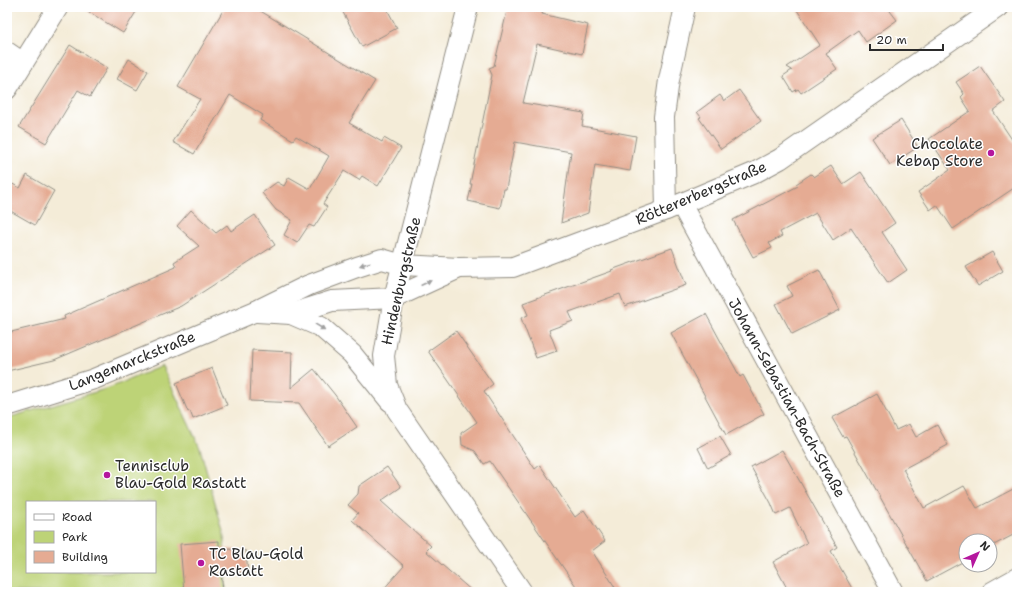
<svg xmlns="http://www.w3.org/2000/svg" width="1024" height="599" viewBox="0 0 1024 599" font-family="'Shantell Sans',sans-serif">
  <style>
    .green { fill: #bdd377; stroke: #747f51; fill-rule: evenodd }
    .building { fill: #e5ab93 }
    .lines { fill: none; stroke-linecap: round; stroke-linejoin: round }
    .street-casing { stroke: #908c82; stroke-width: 22 }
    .street { stroke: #fff; stroke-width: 20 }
    .oneway { fill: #a0a0a0 }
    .poi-dot { fill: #b5179e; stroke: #fff; stroke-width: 1.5 }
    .labels { text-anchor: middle; stroke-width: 3; stroke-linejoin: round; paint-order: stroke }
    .poi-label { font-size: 15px; fill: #2b2b2b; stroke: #fff; text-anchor: start }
    .street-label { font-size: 15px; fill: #2b2b2b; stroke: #fff }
  </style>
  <rect width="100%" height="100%" fill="#fff"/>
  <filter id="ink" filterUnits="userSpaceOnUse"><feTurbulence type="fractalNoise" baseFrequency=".025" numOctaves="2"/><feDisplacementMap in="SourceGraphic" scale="8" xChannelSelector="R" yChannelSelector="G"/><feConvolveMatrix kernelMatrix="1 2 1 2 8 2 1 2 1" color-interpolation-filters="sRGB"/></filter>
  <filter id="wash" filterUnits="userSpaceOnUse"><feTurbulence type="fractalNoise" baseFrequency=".012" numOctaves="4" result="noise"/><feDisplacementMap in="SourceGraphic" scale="16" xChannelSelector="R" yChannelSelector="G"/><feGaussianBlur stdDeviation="0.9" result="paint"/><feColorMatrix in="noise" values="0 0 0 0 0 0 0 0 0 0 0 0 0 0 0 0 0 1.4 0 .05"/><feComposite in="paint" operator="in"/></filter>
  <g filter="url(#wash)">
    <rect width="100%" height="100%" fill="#f4ecd8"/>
    <!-- green -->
    <path class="green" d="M162 366 200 448 224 535 226 592H7V418L109 388ZM27 502H155V572H27Z"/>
    <g id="blocks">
      <!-- building -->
      <g class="building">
        <polygon points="81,7 139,7 123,33"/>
        <polygon points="225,7 254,7 375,81 349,123 382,142 384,138 401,148 378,186 362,176 359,180 344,171 323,204 327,207 314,227 309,225 297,243 284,235 292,220 276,210 262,193 277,182 284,186 289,177 310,189 329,156 296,136 293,140 260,120 263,115 230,95 194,154 173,142 200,99 178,87"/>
        <polygon points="340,7 386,7 397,28 362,47"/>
        <polygon points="508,7 544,7 542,14 588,25 582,54 537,44 523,103 584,113 582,126 636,136 630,171 595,165 588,213 561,223 571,152 515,142 506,189 504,189 500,208 468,201 472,184 470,184 492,75 489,68 494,66"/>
        <polygon points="795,7 887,7 897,20 866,42 858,30 826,53 837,69 801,93 798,89 793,92 783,76 792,70 787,67 820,45"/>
        <polygon points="70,45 107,68 90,97 78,90 46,143 19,127"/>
        <polygon points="129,59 148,71 137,90 117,79"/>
        <polygon points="980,66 1005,102 993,111 1017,147 1017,186 953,229 937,205 930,210 918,192 950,170 929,139 970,111 961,97 964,94 956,82"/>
        <polygon points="739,90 761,121 721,149 699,118 701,117 697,112 720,95 724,101"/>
        <polygon points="901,120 918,147 890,165 872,138"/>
        <polygon points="831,166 843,184 861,172 895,223 882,232 907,270 888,283 851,228 833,240 816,213 780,232 782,236 769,243 772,248 753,257 733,220 798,186 796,184 811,174 814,177"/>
        <polygon points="27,175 54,191 35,225 7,209 7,181 20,188"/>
        <polygon points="191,210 216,233 227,225 231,231 255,215 275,245 181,306 54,360 7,371 7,333 65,319 64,316 176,267 174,262 199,246 177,226"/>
        <polygon points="672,248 686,285 625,307 620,294 569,312 573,321 549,330 557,351 536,358 521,318 528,315 523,303 612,271 611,270"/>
        <polygon points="992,252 1003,271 978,286 966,267"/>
        <polygon points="819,270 840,310 792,334 776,304 792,296 787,286"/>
        <polygon points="706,314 740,377 743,375 764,414 726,435 671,333"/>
        <polygon points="456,331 493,384 484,391 487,396 535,469 540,465 575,517 584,510 605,541 592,551 618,592 580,592 490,461 484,464 475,451 462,445 461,433 477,422 428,351"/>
        <polygon points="252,350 292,352 291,388 314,369 335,395 357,427 328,446 299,403 250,401"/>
        <polygon points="212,368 227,405 193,419 190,411 188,412 176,383"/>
        <polygon points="877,394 896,430 909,424 916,437 937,425 948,445 903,469 924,508 964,486 977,508 1017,487 1017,533 990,547 990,541 966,541 966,560 927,581 846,436 843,437 832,418"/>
        <polygon points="720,436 731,455 708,468 698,448"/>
        <polygon points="782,450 837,547 831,551 854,592 789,592 773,562 807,543 790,508 776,515 771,503 751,467"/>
        <polygon points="387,467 401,487 381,501 431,546 426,551 473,592 381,592 404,566 352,520 358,513 348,505 358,494 359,486"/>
        <polygon points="219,541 219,548 246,551 248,573 221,571 223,592 184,592 180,544"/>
      </g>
    </g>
  </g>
  <g filter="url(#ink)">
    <use href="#blocks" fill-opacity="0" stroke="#908c82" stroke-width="1"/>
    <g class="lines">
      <defs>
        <g id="street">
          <polyline points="468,7 394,298 384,356 387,385 397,410 522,592"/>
          <polyline points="7,52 23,63"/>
          <polyline points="7,89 58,7"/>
          <polyline points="681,204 893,592"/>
          <polyline points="666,210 664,117 669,80 685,7"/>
          <polyline points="257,312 291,314 321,327 352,354 390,401"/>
          <polyline points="291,314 332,301 394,298 457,269"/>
          <polyline points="7,406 94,379 256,311 309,285 357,267 382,259 403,265 459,268 513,267 666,210 754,173 780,159 998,7"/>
          <polyline points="992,592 1017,578"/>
        </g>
      </defs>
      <!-- street casing -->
      <use href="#street" class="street-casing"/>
      <!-- street -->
      <use href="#street" class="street"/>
    </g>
    <!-- one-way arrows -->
    <defs><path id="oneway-solid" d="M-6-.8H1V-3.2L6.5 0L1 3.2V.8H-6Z"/></defs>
    <g class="oneway">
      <use href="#oneway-solid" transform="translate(365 264) rotate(163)"/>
      <use href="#oneway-solid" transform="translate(426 283) rotate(-25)"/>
      <use href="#oneway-solid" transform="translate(320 327) rotate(31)"/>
    </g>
  </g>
  <!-- markers -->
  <g class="poi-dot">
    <circle cx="991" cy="153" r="4"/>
    <circle cx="107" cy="475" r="4"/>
    <circle cx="201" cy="563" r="4"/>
  </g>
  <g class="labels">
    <!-- poi labels -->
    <g class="poi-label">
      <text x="983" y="149" text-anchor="end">Chocolate<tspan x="983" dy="17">Kebap Store</tspan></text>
      <text x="115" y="471">Tennisclub<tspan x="115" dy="17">Blau-Gold Rastatt</tspan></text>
      <text x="209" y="559">TC Blau-Gold<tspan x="209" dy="17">Rastatt</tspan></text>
    </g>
    <!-- street labels -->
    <g class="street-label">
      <text transform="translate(701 193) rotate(-23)" y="5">Röttererbergstraße</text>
      <text transform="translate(401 281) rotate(-77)" y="5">Hindenburgstraße</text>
      <text transform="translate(132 361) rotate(-22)" y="5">Langemarckstraße</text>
      <text transform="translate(787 398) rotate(61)" y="5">Johann-Sebastian-Bach-Straße</text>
    </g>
  </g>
  <!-- margin -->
  <rect width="1024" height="599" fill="none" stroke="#fff" stroke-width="24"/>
  <!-- legend -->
  <rect x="26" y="501" width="130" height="72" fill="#ffffff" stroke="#aaaaaa"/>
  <rect x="34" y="514" width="20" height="6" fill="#ffffff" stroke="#aaaaaa"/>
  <text x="62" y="521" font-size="12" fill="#2b2b2b">Road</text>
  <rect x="34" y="531" width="20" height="12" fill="#bdd377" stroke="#aaaaaa"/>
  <text x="62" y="541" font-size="12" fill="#2b2b2b">Park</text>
  <rect x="34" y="551" width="20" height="12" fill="#e5ab93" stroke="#aaaaaa"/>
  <text x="62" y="561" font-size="12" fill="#2b2b2b">Building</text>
  <!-- north arrow -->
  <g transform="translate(978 553) rotate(45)"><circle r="19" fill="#ffffff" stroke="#aaaaaa"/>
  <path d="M0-3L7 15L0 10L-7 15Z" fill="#b5179e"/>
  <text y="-6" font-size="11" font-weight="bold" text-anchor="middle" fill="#2b2b2b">N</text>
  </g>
  <!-- scale -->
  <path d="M870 44v6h73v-6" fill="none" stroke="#2b2b2b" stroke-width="2"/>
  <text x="876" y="44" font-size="12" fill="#2b2b2b" stroke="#ffffff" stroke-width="3" paint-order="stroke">20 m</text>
</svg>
